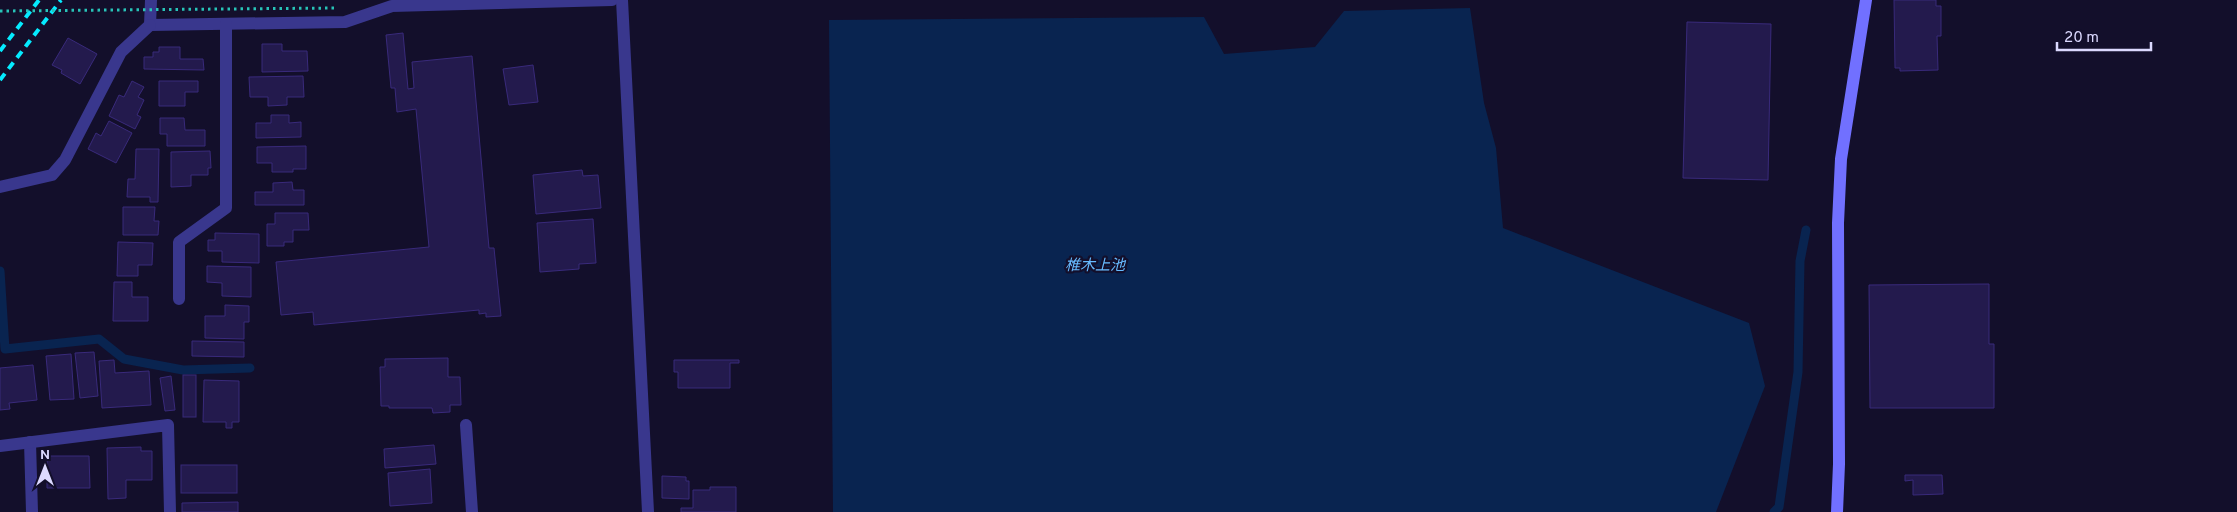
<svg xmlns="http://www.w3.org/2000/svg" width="2237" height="512" viewBox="0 0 2237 512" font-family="Overpass,'Noto Sans JP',sans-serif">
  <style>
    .water { fill: #092450 }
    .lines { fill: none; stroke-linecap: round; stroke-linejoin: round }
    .stream { stroke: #092450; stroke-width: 9 }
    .building { fill: #231a4d; stroke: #392a7b }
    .street { stroke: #39378d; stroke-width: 12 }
    .secondary { stroke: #7170ff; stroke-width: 12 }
    .rail { stroke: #05ebff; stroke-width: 4; stroke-dasharray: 8 6; stroke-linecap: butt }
    .path-bridge { stroke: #28c4b8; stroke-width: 3; stroke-dasharray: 2.5 4; stroke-linecap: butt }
    .labels { text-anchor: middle; stroke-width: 4.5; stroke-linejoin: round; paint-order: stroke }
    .water-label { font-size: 15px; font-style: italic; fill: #67bbff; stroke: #130f2b }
  </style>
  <rect width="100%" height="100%" fill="#130f2b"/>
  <!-- water -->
  <polygon class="water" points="1470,8 1484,103 1496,148 1503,228 1749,323 1765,386 1716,512 833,512 829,20 1204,17 1224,54 1315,47 1344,11"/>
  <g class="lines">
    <!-- stream -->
    <g class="stream">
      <polyline points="0,271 5,349 99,339 124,359 183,370 250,368"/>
      <polyline points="1774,512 1779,507 1798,372 1800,261 1806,230"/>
    </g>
  </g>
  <!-- building -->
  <g class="building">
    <polygon points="1894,0 1936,0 1936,6 1941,6 1941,36 1937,36 1938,70 1900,71 1900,68 1895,68"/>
    <polygon points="1687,22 1771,24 1768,180 1683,178"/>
    <polygon points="403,33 408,89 414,88 412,62 472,56 489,248 494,248 501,316 486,317 486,313 479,314 479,310 314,325 313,312 281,315 276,262 429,247 416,109 397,112 395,88 391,88 386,35"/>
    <polygon points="68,38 97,54 80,84 61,73 62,70 52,65"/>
    <polygon points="262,44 282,44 282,51 307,51 308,71 262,72"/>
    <polygon points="159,47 180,47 180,59 203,59 204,70 144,69 144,57 153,57 153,52 159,52"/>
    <polygon points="533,65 538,102 509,105 503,69"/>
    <polygon points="303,76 304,97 287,97 287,105 268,106 268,97 250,97 249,77"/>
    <polygon points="132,81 144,87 138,97 144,100 137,115 141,117 135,129 109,116 119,95 124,97"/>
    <polygon points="159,81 198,81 198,92 185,92 185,106 159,106"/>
    <polygon points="271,115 289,115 289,123 301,122 301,137 256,138 256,123 271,123"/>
    <polygon points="160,118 184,118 185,130 205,130 205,146 167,146 167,134 160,134"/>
    <polygon points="109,121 132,133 116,163 88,149 96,133 101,136"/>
    <polygon points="306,146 306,169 293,169 293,172 272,172 272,163 257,163 257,147"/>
    <polygon points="136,149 159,149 158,202 150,202 150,197 127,197 128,179 135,179"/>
    <polygon points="210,151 211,168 208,168 208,175 191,175 191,186 171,187 171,152"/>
    <polygon points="582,170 583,176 598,175 601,208 536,214 533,175"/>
    <polygon points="292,182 293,190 304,190 304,205 255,205 255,192 273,192 273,183"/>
    <polygon points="123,207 155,207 154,221 159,221 158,235 123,235"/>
    <polygon points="275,213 308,213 309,230 293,230 293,242 284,242 284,246 267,246 267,224 275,224"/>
    <polygon points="593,219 596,263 579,264 579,269 540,272 537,223"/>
    <polygon points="215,233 259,234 259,263 222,262 222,251 208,251 208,240 215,240"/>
    <polygon points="118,242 153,243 152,265 138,265 138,276 117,276"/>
    <polygon points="207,266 251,267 251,297 222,296 222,283 207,282"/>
    <polygon points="114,282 132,282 132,297 148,297 148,321 113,321"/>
    <polygon points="1989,284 1989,344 1994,344 1994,408 1870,408 1869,285"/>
    <polygon points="225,305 249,306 249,322 244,322 244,339 205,338 205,316 225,316"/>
    <polygon points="192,341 244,342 244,357 192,356"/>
    <polygon points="94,352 98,396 80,398 75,353"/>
    <polygon points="71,354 74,399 50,400 46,356"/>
    <polygon points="448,358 448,377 460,377 461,405 450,405 450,412 433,413 432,408 389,408 389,406 381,406 380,367 385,367 385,359"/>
    <polygon points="114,360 115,373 149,371 151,405 102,408 99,361"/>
    <polygon points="674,360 739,360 739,363 730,363 730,388 678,388 678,372 674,372"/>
    <polygon points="33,365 37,400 9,403 10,409 0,410 0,368"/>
    <rect x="183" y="375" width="13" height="42"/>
    <polygon points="171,376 175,410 165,411 160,378"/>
    <polygon points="204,380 239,381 239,422 232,422 232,428 226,428 226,422 203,422"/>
    <polygon points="434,445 436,464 385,468 384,449"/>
    <polygon points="141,447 141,451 152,451 152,480 126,480 126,498 108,499 107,448"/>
    <polygon points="47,456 89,456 90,488 47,488"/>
    <rect x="181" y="465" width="56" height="28"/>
    <polygon points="430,469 432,503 390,506 388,473"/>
    <polygon points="1905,475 1942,475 1943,494 1913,495 1913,480 1905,481"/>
    <polygon points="662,476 686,477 686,481 689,481 689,499 662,498"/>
    <polygon points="710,487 736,487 736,512 681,512 681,508 693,508 693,490 710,490"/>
    <polygon points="238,502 238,512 182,512 182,503"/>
  </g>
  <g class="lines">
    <!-- street -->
    <g class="street">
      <polyline points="151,0 150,25 345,22 392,6 612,0"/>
      <polyline points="622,0 648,512"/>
      <polyline points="0,187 52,175 65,160 121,52 150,25"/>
      <polyline points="179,299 179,242 226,208 226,24"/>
      <polyline points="466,425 472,512"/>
      <polyline points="30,442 32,512"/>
      <polyline points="0,446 168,425 170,512"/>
    </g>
    <!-- secondary -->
    <polyline class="secondary" points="1837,512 1839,464 1838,223 1841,159 1866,0"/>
    <!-- rail -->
    <g class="rail">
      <polyline points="0,51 39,0"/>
      <polyline points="0,80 61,0"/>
    </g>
    <!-- path-bridge -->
    <polyline class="path-bridge" points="0,11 335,8"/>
  </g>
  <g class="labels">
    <!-- water labels -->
    <g class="water-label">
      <text x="1095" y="270">椎木上池</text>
    </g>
  </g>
  <!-- north arrow -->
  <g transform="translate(45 467)" stroke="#130f2b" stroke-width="4" paint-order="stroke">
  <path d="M0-4L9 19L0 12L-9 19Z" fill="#dcd9ff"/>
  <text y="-8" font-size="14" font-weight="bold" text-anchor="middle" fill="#dcd9ff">N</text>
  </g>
  <!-- scale -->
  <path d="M2057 42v8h94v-8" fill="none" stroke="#dcd9ff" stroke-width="2.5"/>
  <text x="2064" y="42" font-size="15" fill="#dcd9ff" stroke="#130f2b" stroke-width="4" paint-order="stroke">20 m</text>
</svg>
